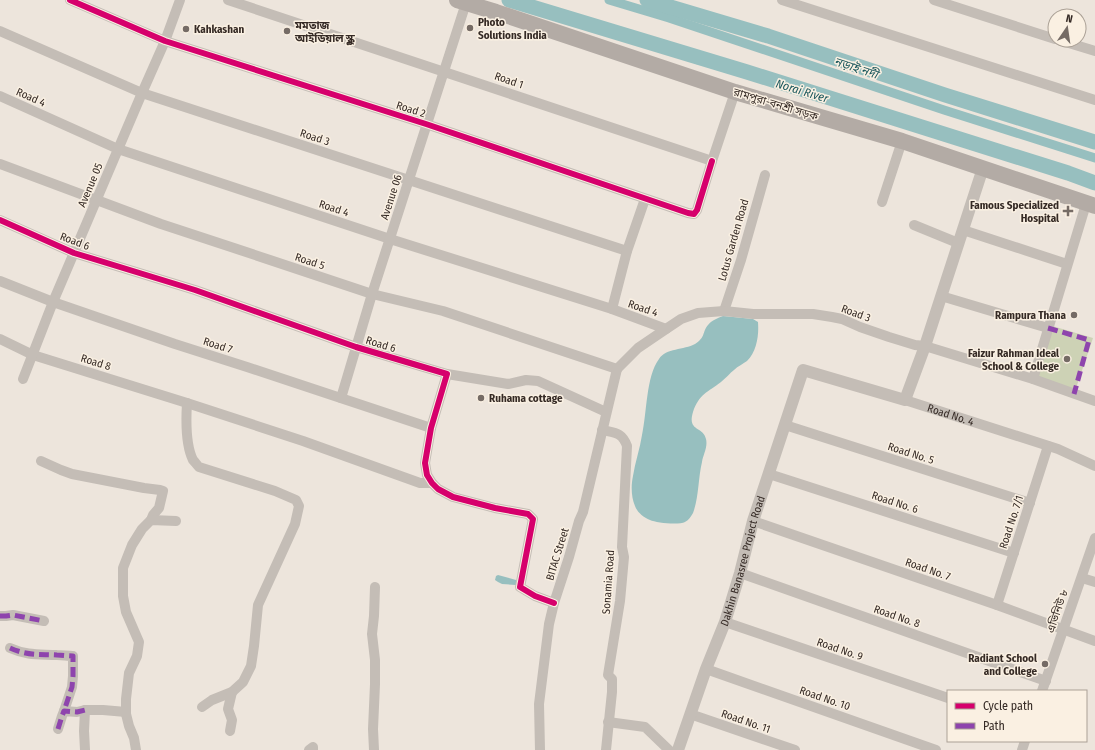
<svg xmlns="http://www.w3.org/2000/svg" width="1095" height="750" viewBox="0 0 1095 750" font-family="'Fira Sans Condensed','Noto Sans Bengali',sans-serif">
  <style>
    .green { fill: #cdd2b5 }
    .water { fill: #97bfbf }
    .lines { fill: none; stroke-linecap: round; stroke-linejoin: round }
    .canal { stroke: #97bfbf; stroke-width: 9 }
    .river { stroke: #97bfbf; stroke-width: 15 }
    .minor { stroke: #c4bdb6; stroke-width: 10 }
    .tertiary { stroke: #c4bdb6; stroke-width: 12 }
    .primary { stroke: #b3aba5; stroke-width: 16 }
    .quiet { stroke: #8e44ad; stroke-width: 5; stroke-dasharray: 10 5; stroke-linecap: butt }
    .cycleway-casing { stroke: #faf0e2; stroke-width: 8 }
    .cycleway { stroke: #d6006c; stroke-width: 6 }
    .poi-dot { fill: #756b65; stroke: #faf0e2; stroke-width: 1.5 }
    .labels { text-anchor: middle; stroke-width: 3; stroke-linejoin: round; paint-order: stroke }
    .poi-label { font-size: 11px; font-weight: bold; fill: #352a25; stroke: #faf0e2; text-anchor: start }
    .street-label { font-size: 11px; fill: #352a25; stroke: #faf0e2 }
    .water-label { font-size: 12px; font-style: italic; fill: #17555a; stroke: #faf0e2 }
  </style>
  <rect width="100%" height="100%" fill="#ede5dc"/>
  <!-- green -->
  <polygon class="green" points="1049,325 1093,338 1074,394 1033,379"/>
  <!-- water -->
  <g class="water">
    <path d="M723 316 753 319 758 322C759 335 757 351 747 361 743 364 738 366 734 370 730 373 726 378 721 382 708 392 699 394 693 412 687 432 703 426 706 439 708 447 703 455 702 462 698 479 699 497 693 513 691 516 689 520 685 522 679 525 656 523 650 520 643 517 637 512 635 506 631 497 631 485 633 476 635 462 640 449 642 435 647 413 646 376 659 359 666 348 684 350 695 344 706 337 702 332 708 325 712 320 718 318 723 316Z"/>
    <polygon points="498,575 516,580 517,581 516,585 502,584 498,582 495,580 496,576"/>
  </g>
  <g class="lines">
    <!-- canal -->
    <polyline class="canal" points="609,0 669,18 944,110 1095,158"/>
    <!-- river -->
    <g class="river">
      <polyline points="509,0 747,72 1068,173 1095,183"/>
      <polyline points="647,0 768,36 945,95 1095,142"/>
    </g>
    <!-- minor -->
    <g class="minor">
      <polyline points="70,0 165,41 426,124 688,213 694,214 697,210 712,161"/>
      <polyline points="228,0 712,161 735,92"/>
      <polyline points="782,0 1095,100"/>
      <polyline points="934,0 1055,39"/>
      <polyline points="0,31 142,93 627,251"/>
      <polyline points="1059,40 1095,51"/>
      <polyline points="0,96 118,149 390,239 612,309 666,329"/>
      <polyline points="0,164 161,224 234,248 372,294 443,311 617,369"/>
      <polyline points="882,202 902,141"/>
      <polyline points="0,220 74,253 195,290 356,347 447,374 431,428 425,463 427,475 432,483 438,489 453,497 495,508 528,514 533,519 520,587 535,596 554,603"/>
      <polyline points="914,225 958,243"/>
      <polyline points="963,230 1067,264"/>
      <polyline points="0,281 53,302 175,344 247,367 431,428"/>
      <polyline points="941,296 1048,328"/>
      <polyline points="612,309 627,251 645,199"/>
      <polyline points="724,311 741,260 765,175"/>
      <polyline points="0,339 33,355 187,403 303,441 420,483 432,483"/>
      <polyline points="617,369 638,348 666,329 681,319 698,313 724,311 753,314 813,314 832,317 842,319 860,327 889,337 915,345 925,346 1033,379 1095,401"/>
      <polyline points="447,374 508,384 526,380 538,381 606,412"/>
      <polyline points="23,379 53,302 142,93 165,41 180,0"/>
      <polyline points="1033,379 1086,204"/>
      <polyline points="341,398 372,294 466,3"/>
      <path id="s1" d="M905 400 1058 449 1095 466"/>
      <path d="M187 403C186 419 186 446 193 460 195 462 197 465 199 467L275 491 296 500 299 506 295 524 258 605 254 646 251 666 243 682 232 692 212 700 202 707"/>
      <polyline points="785,425 1030,503"/>
      <path d="M602 430C615 433 622 432 627 446L622 547 624 557 620 601 608 675 612 679V692L606 750"/>
      <polyline points="41,461 61,470 72,474 144,488 160,490 163,491 159,508 153,515 151,520"/>
      <polyline points="769,474 1014,553"/>
      <polyline points="753,521 997,605 1095,641"/>
      <polyline points="740,573 1046,681"/>
      <polyline points="1082,578 1095,582"/>
      <polyline points="997,605 1048,446"/>
      <polyline points="0,616 6,616 13,615 44,621"/>
      <polyline points="725,622 948,698"/>
      <path d="M10 648C28 656 39 654 57 655 62 655 68 656 73 656V676L72 687 64 711"/>
      <polyline points="706,669 936,750"/>
      <polyline points="1042,691 1095,538"/>
      <polyline points="690,714 795,750"/>
      <polyline points="608,722 645,727 669,750"/>
      <polyline points="58,729 62,716 64,711 77,712 85,710"/>
      <polyline points="230,731 232,720 228,709 232,692"/>
      <polyline points="85,750 84,731 85,710 103,710 126,712"/>
      <polyline points="136,750 134,738 129,726 126,714 126,699 129,673 137,656 139,642 126,612 123,596 123,568 132,545 142,529 151,520 176,521"/>
      <polyline points="309,750 313,747 313,750"/>
      <polyline points="374,750 373,729 375,684 375,660 372,634 374,616 375,587"/>
      <polyline points="540,750 539,704 549,624 554,603 569,557 579,521 583,512 617,369"/>
      <polyline points="1022,750 1025,741"/>
    </g>
    <!-- tertiary -->
    <path class="tertiary" id="s2" d="M678 750 706 669 725 622 740 573 753 521 803 370 905 400 925 346 983 168"/>
    <!-- primary -->
    <polyline class="primary" points="457,0 496,12 735,92 902,141 1095,206"/>
    <!-- quiet -->
    <g class="quiet">
      <polyline points="1048,328 1089,340 1074,394"/>
      <polyline points="0,616 6,616 13,615 44,621"/>
      <path d="M10 648C28 656 39 654 57 655 62 655 68 656 73 656V676L72 687 64 711"/>
      <polyline points="58,729 62,716 64,711 77,712 85,710"/>
    </g>
    <defs>
      <g id="cycleway">
        <polyline points="70,0 165,41 426,124 688,213 694,214 697,210 712,161"/>
        <polyline points="0,220 74,253 195,290 356,347 447,374 431,428 425,463 427,475 432,483 438,489 453,497 495,508 528,514 533,519 520,587 535,596 554,603"/>
      </g>
    </defs>
    <!-- cycleway casing -->
    <use href="#cycleway" class="cycleway-casing"/>
    <!-- cycleway -->
    <use href="#cycleway" class="cycleway"/>
  </g>
  <!-- markers -->
  <g class="poi-dot">
    <circle cx="470" cy="28" r="4"/>
    <circle cx="186" cy="29" r="4"/>
    <circle cx="287" cy="31" r="4"/>
    <path d="M1066 205h4v4h4v4h-4v4h-4v-4h-4v-4h4z"/>
    <circle cx="1074" cy="315" r="4"/>
    <circle cx="1067" cy="359" r="4"/>
    <circle cx="481" cy="398" r="4"/>
    <circle cx="1045" cy="664" r="4"/>
  </g>
  <g class="labels">
    <!-- poi labels -->
    <g class="poi-label">
      <text x="478" y="26">Photo<tspan x="478" dy="13">Solutions India</tspan></text>
      <text x="295" y="29">মমতাজ<tspan x="295" dy="13">আইডিয়াল স্কুল</tspan></text>
      <text x="194" y="33">Kahkashan</text>
      <text x="1059" y="209" text-anchor="end">Famous Specialized<tspan x="1059" dy="13">Hospital</tspan></text>
      <text x="1066" y="319" text-anchor="end">Rampura Thana</text>
      <text x="1059" y="357" text-anchor="end">Faizur Rahman Ideal<tspan x="1059" dy="13">School &amp; College</tspan></text>
      <text x="489" y="402">Ruhama cottage</text>
      <text x="1037" y="662" text-anchor="end">Radiant School<tspan x="1037" dy="13">and College</tspan></text>
    </g>
    <!-- street labels -->
    <g class="street-label">
      <text transform="translate(509 80) rotate(19)" y="4">Road 1</text>
      <text transform="translate(31 97) rotate(24)" y="4">Road 4</text>
      <text transform="translate(776 104) rotate(17)" y="4">রামপুরা-বনশ্রী সড়ক</text>
      <text transform="translate(411 109) rotate(18)" y="4">Road 2</text>
      <text transform="translate(315 137) rotate(18)" y="4">Road 3</text>
      <text transform="translate(90 185) rotate(-67)" y="4">Avenue 05</text>
      <text transform="translate(391 197) rotate(-72)" y="4">Avenue 06</text>
      <text transform="translate(334 208) rotate(18)" y="4">Road 4</text>
      <text transform="translate(733 240) rotate(-74)" y="4">Lotus Garden Road</text>
      <text transform="translate(75 241) rotate(21)" y="4">Road 6</text>
      <text transform="translate(310 261) rotate(18)" y="4">Road 5</text>
      <text transform="translate(643 308) rotate(19)" y="4">Road 4</text>
      <text transform="translate(856 313) rotate(20)" y="4">Road 3</text>
      <text transform="translate(381 344) rotate(17)" y="4">Road 6</text>
      <text transform="translate(218 345) rotate(18)" y="4">Road 7</text>
      <text transform="translate(96 362) rotate(17)" y="4">Road 8</text>
      <text dy="4" stroke="none"><textPath href="#s1" startOffset="48">Road No. 4</textPath></text>
      <text transform="translate(911 453) rotate(18)" y="4">Road No. 5</text>
      <text transform="translate(895 502) rotate(18)" y="4">Road No. 6</text>
      <text transform="translate(1011 522) rotate(-72)" y="4">Road No. 7/1</text>
      <text transform="translate(557 554) rotate(-73)" y="4">BITAC Street</text>
      <text dy="4" stroke="none"><textPath href="#s2" startOffset="200">Dakhin Banasree Project Road</textPath></text>
      <text transform="translate(928 569) rotate(19)" y="4">Road No. 7</text>
      <text transform="translate(608 582) rotate(-86)" y="4">Sonamia Road</text>
      <text transform="translate(1057 611) rotate(-71)" y="4">এভিনিউ ৮</text>
      <text transform="translate(897 616) rotate(19)" y="4">Road No. 8</text>
      <text transform="translate(840 649) rotate(19)" y="4">Road No. 9</text>
      <text transform="translate(825 698) rotate(19)" y="4">Road No. 10</text>
      <text transform="translate(746 721) rotate(19)" y="4">Road No. 11</text>
    </g>
    <!-- water labels -->
    <g class="water-label">
      <text transform="translate(856 68) rotate(18)" y="4">নড়াই নদী</text>
      <text transform="translate(802 91) rotate(17)" y="4">Norai River</text>
    </g>
  </g>
  <!-- legend -->
  <rect x="947" y="690" width="140" height="52" fill="#faf0e2" stroke="#aba196"/>
  <rect x="955" y="703" width="20" height="6" fill="#d6006c" stroke="#aba196"/>
  <text x="983" y="710" font-size="12" fill="#352a25">Cycle path</text>
  <rect x="955" y="723" width="20" height="6" fill="#8e44ad" stroke="#aba196"/>
  <text x="983" y="730" font-size="12" fill="#352a25">Path</text>
  <!-- north arrow -->
  <g transform="translate(1067 28) rotate(13)"><circle r="19" fill="#faf0e2" stroke="#aba196"/>
  <path d="M0-3L7 15L0 10L-7 15Z" fill="#756b65"/>
  <text y="-6" font-size="11" font-weight="bold" text-anchor="middle" fill="#352a25">N</text>
  </g>
</svg>
